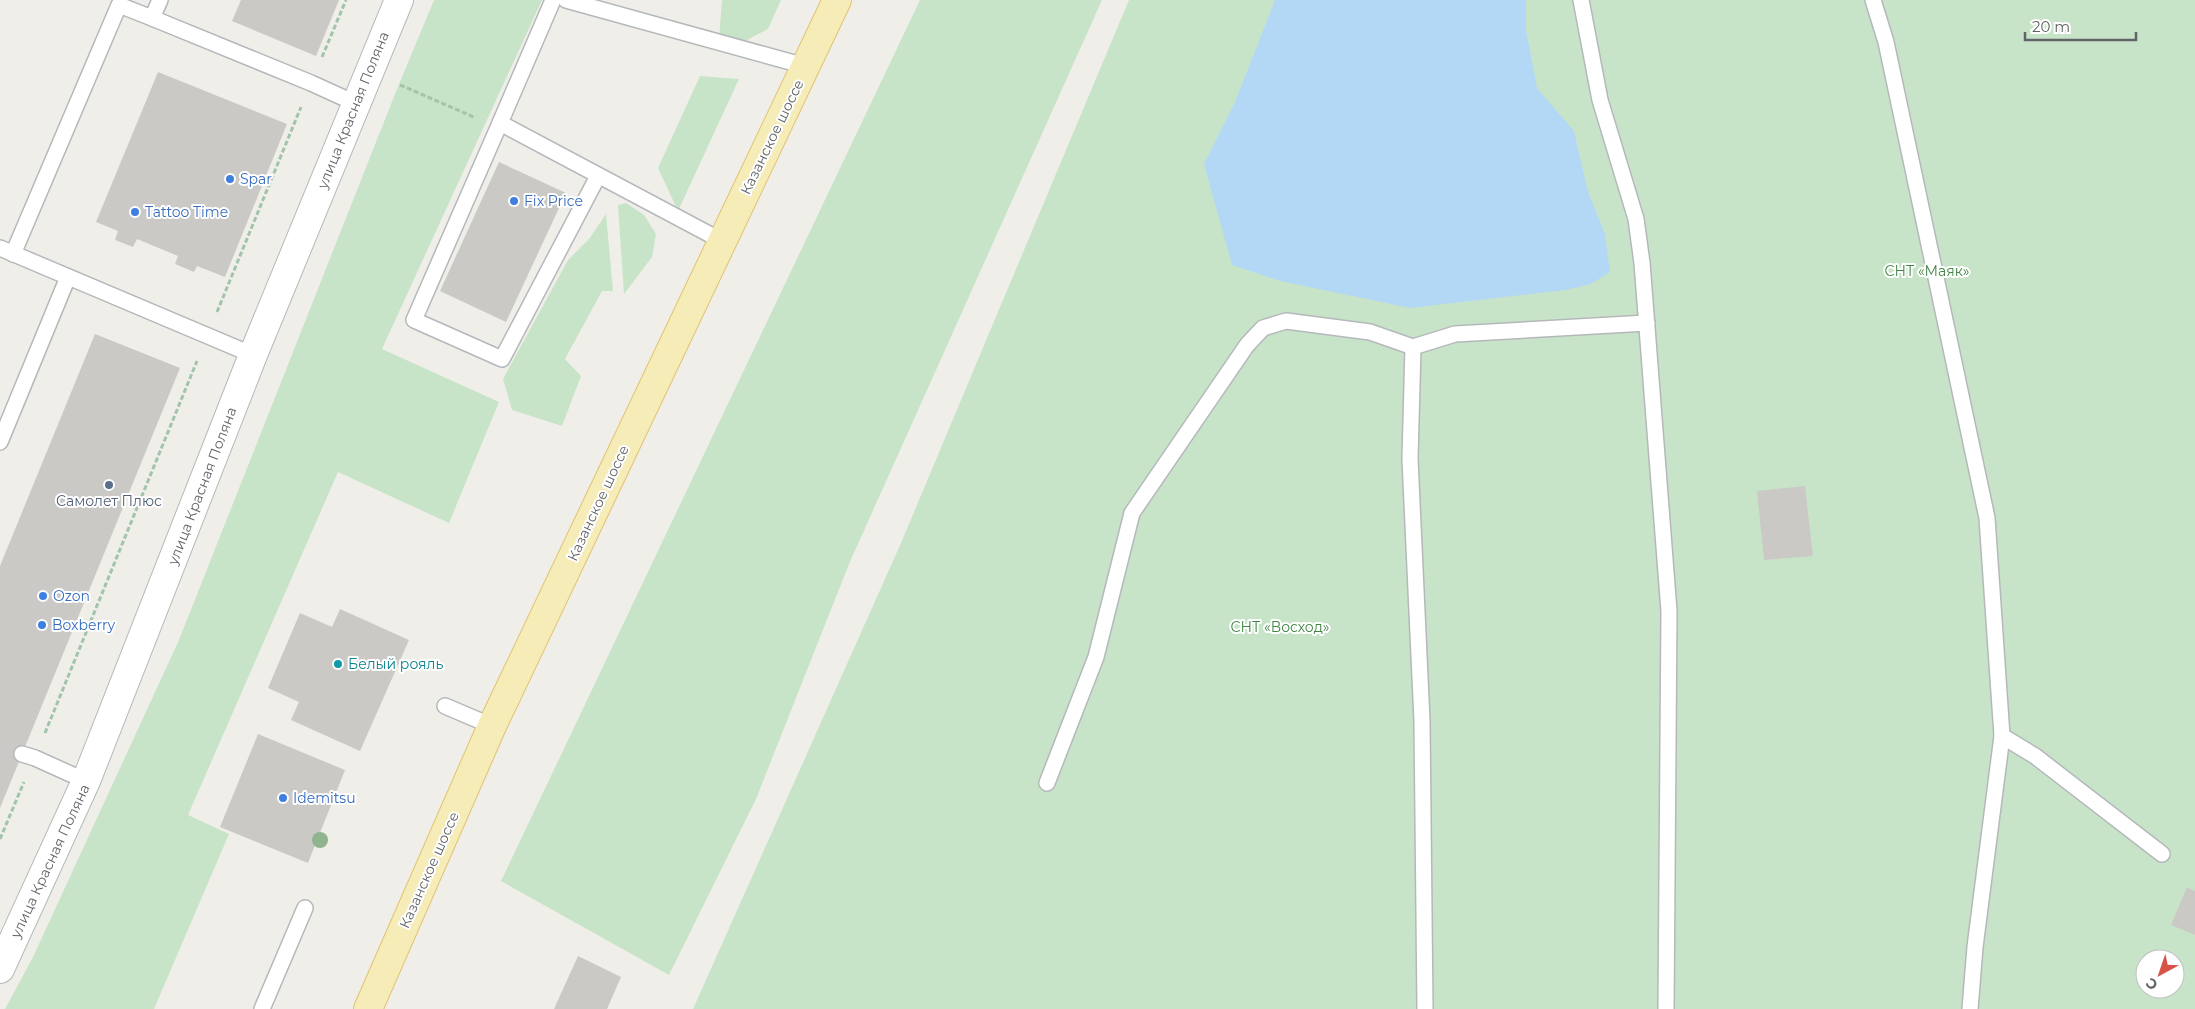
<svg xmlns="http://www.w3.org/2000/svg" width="2195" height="1009" viewBox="0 0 2195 1009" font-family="Montserrat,sans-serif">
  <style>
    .green { fill: #c8e4c8; fill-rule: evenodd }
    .water { fill: #b2d8f6 }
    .building { fill: #cbc9c5 }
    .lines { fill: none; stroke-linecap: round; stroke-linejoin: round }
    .lane-casing { stroke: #b5b8bb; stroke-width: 18 }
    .street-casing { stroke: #b5b8bb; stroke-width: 30 }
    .primary-casing { stroke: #e2c26f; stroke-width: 30 }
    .path { stroke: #a2c4ac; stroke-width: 3; stroke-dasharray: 5 2.5; stroke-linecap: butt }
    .lane { stroke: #fff; stroke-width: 15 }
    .street { stroke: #fff; stroke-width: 28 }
    .primary { stroke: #f6ecb7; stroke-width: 28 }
    .tree { fill: #90b48e }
    .shop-dot { fill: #3f7fe0; stroke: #fff; stroke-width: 2 }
    .service-dot { fill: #5c6f8a; stroke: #fff; stroke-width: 2 }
    .culture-dot { fill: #0f9aa8; stroke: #fff; stroke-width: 2 }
    .labels { text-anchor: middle; stroke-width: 4; stroke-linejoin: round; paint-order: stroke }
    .street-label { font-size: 14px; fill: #606367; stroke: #fff }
    .shop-label { font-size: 14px; fill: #366cbe; stroke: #fff; text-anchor: start }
    .park-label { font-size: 14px; fill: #418444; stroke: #fff }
    .service-label { font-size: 14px; fill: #4e5e75; stroke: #fff }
    .culture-label { font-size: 14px; fill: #0d838f; stroke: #fff; text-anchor: start }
  </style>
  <rect width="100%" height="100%" fill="#f0eee8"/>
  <!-- green -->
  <g class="green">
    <polygon points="434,0 542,0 382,349 499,402 449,523 338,472 188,815 229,834 154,1009 5,1009 33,957 179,640 397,89"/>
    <polygon points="722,0 781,0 768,29 745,41 719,38"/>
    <polygon points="920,0 1102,0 849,564 756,799 669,975 501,881"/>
    <path d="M1129 0H2195V1009H693L901 543ZM2145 959H2175V989H2145Z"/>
    <polygon points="700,76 739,79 678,211 658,168"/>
    <polygon points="626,203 644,215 656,234 652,257 624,294 618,205"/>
    <polygon points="606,214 613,291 602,291 565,359 581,376 562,426 512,410 503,379 568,260 589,239"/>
  </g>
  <!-- water -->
  <polygon class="water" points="1275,0 1526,0 1526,30 1537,88 1574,131 1588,192 1605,234 1610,272 1591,284 1566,290 1410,308 1280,281 1232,265 1204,164 1235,102"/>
  <!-- building -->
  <g class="building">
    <polygon points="241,0 339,0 316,56 232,21"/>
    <polygon points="158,72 287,124 225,277 197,266 194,272 175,264 178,256 137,239 133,247 115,240 118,231 96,222"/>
    <polygon points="499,162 566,193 506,322 440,291"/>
    <polygon points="95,334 180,368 0,808 0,566"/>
    <polygon points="1805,486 1813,556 1764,560 1757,491"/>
    <polygon points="340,609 409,640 360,751 291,720 299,702 268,688 300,613 332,627"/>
    <polygon points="258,734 345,770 308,863 220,827"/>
    <polygon points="2187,887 2195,891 2195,935 2171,925"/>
    <polygon points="578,956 621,977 607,1009 554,1009"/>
  </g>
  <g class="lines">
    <defs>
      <g id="lane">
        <polyline points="553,0 500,123 722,241"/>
        <polyline points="566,0 805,66"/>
        <polyline points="1581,0 1600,100 1636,219 1642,263 1669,611 1666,1009"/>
        <polyline points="1873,0 1886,42 1987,518 2002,736 1975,947 1970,1009"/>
        <polyline points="152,18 311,83 355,103"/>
        <polyline points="500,123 414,320 502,359 598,176"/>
        <polyline points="0,248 253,355"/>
        <polyline points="13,254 119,5 152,18 160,0"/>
        <polyline points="1413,347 1410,459 1422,721 1425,1009"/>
        <polyline points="0,442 68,277"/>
        <polyline points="445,706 492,726"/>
        <polyline points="2002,736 2035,756 2162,854"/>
        <polyline points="22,754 35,758 86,781"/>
        <polyline points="1047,783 1096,657 1132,513 1247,345 1263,328 1286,321 1370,332 1413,347 1455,334 1647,323"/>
        <polyline points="262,1009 305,908"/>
      </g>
      <polyline id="street" points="0,969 86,781 253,355 399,0"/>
      <polyline id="primary" points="368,1009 492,726 837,0"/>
    </defs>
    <!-- lane casing -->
    <use href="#lane" class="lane-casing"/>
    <!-- street casing -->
    <use href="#street" class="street-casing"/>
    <!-- primary casing -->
    <use href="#primary" class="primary-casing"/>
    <!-- path -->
    <g class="path">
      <polyline points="322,57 346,0"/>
      <polyline points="400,85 474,117"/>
      <polyline points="217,312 301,107"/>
      <polyline points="45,733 197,361"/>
      <polyline points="0,839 24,782"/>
    </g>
    <!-- lane -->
    <use href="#lane" class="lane"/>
    <!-- street -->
    <use href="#street" class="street"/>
    <!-- primary -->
    <use href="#primary" class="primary"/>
  </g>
  <!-- trees -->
  <circle class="tree" cx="320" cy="840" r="8"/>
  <!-- markers -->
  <g class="shop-dot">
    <circle cx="230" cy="179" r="5"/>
    <circle cx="514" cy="201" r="5"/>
    <circle cx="135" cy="212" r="5"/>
    <circle cx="43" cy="596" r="5"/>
    <circle cx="42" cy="625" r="5"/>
    <circle cx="283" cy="798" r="5"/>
  </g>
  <circle class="service-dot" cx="109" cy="485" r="5"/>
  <circle class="culture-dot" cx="338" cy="664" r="5"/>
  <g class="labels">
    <!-- street labels -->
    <g class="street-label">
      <text transform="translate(353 110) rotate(-68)" y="5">улица Красная Поляна</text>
      <text transform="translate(772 137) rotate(-64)" y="5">Казанское шоссе</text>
      <text transform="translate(202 486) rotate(-69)" y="5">улица Красная Поляна</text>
      <text transform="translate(598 503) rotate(-65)" y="5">Казанское шоссе</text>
      <text transform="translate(50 861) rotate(-65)" y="5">улица Красная Поляна</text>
      <text transform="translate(429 870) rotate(-66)" y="5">Казанское шоссе</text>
    </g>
    <!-- shop labels -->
    <g class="shop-label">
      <text x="240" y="184">Spar</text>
      <text x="524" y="206">Fix Price</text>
      <text x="145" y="217">Tattoo Time</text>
      <text x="53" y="601">Ozon</text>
      <text x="52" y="630">Boxberry</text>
      <text x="293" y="803">Idemitsu</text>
    </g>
    <!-- park labels -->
    <g class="park-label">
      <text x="1927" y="276">СНТ «Маяк»</text>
      <text x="1280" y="632">СНТ «Восход»</text>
    </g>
    <!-- service labels -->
    <g class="service-label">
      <text x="109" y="506">Самолет Плюс</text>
    </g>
    <!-- culture labels -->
    <g class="culture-label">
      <text x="348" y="669">Белый рояль</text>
    </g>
  </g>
  <!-- north arrow -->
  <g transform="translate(2160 974) rotate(220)"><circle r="24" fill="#ffffff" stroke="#bfc1c2"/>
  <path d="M0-4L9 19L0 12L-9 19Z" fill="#d75347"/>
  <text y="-8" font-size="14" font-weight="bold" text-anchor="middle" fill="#606367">С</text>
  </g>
  <!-- scale -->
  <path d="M2025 32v8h111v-8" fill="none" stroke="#606367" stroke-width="2.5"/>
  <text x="2032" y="32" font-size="15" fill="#606367" stroke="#ffffff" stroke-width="4" paint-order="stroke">20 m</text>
</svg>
